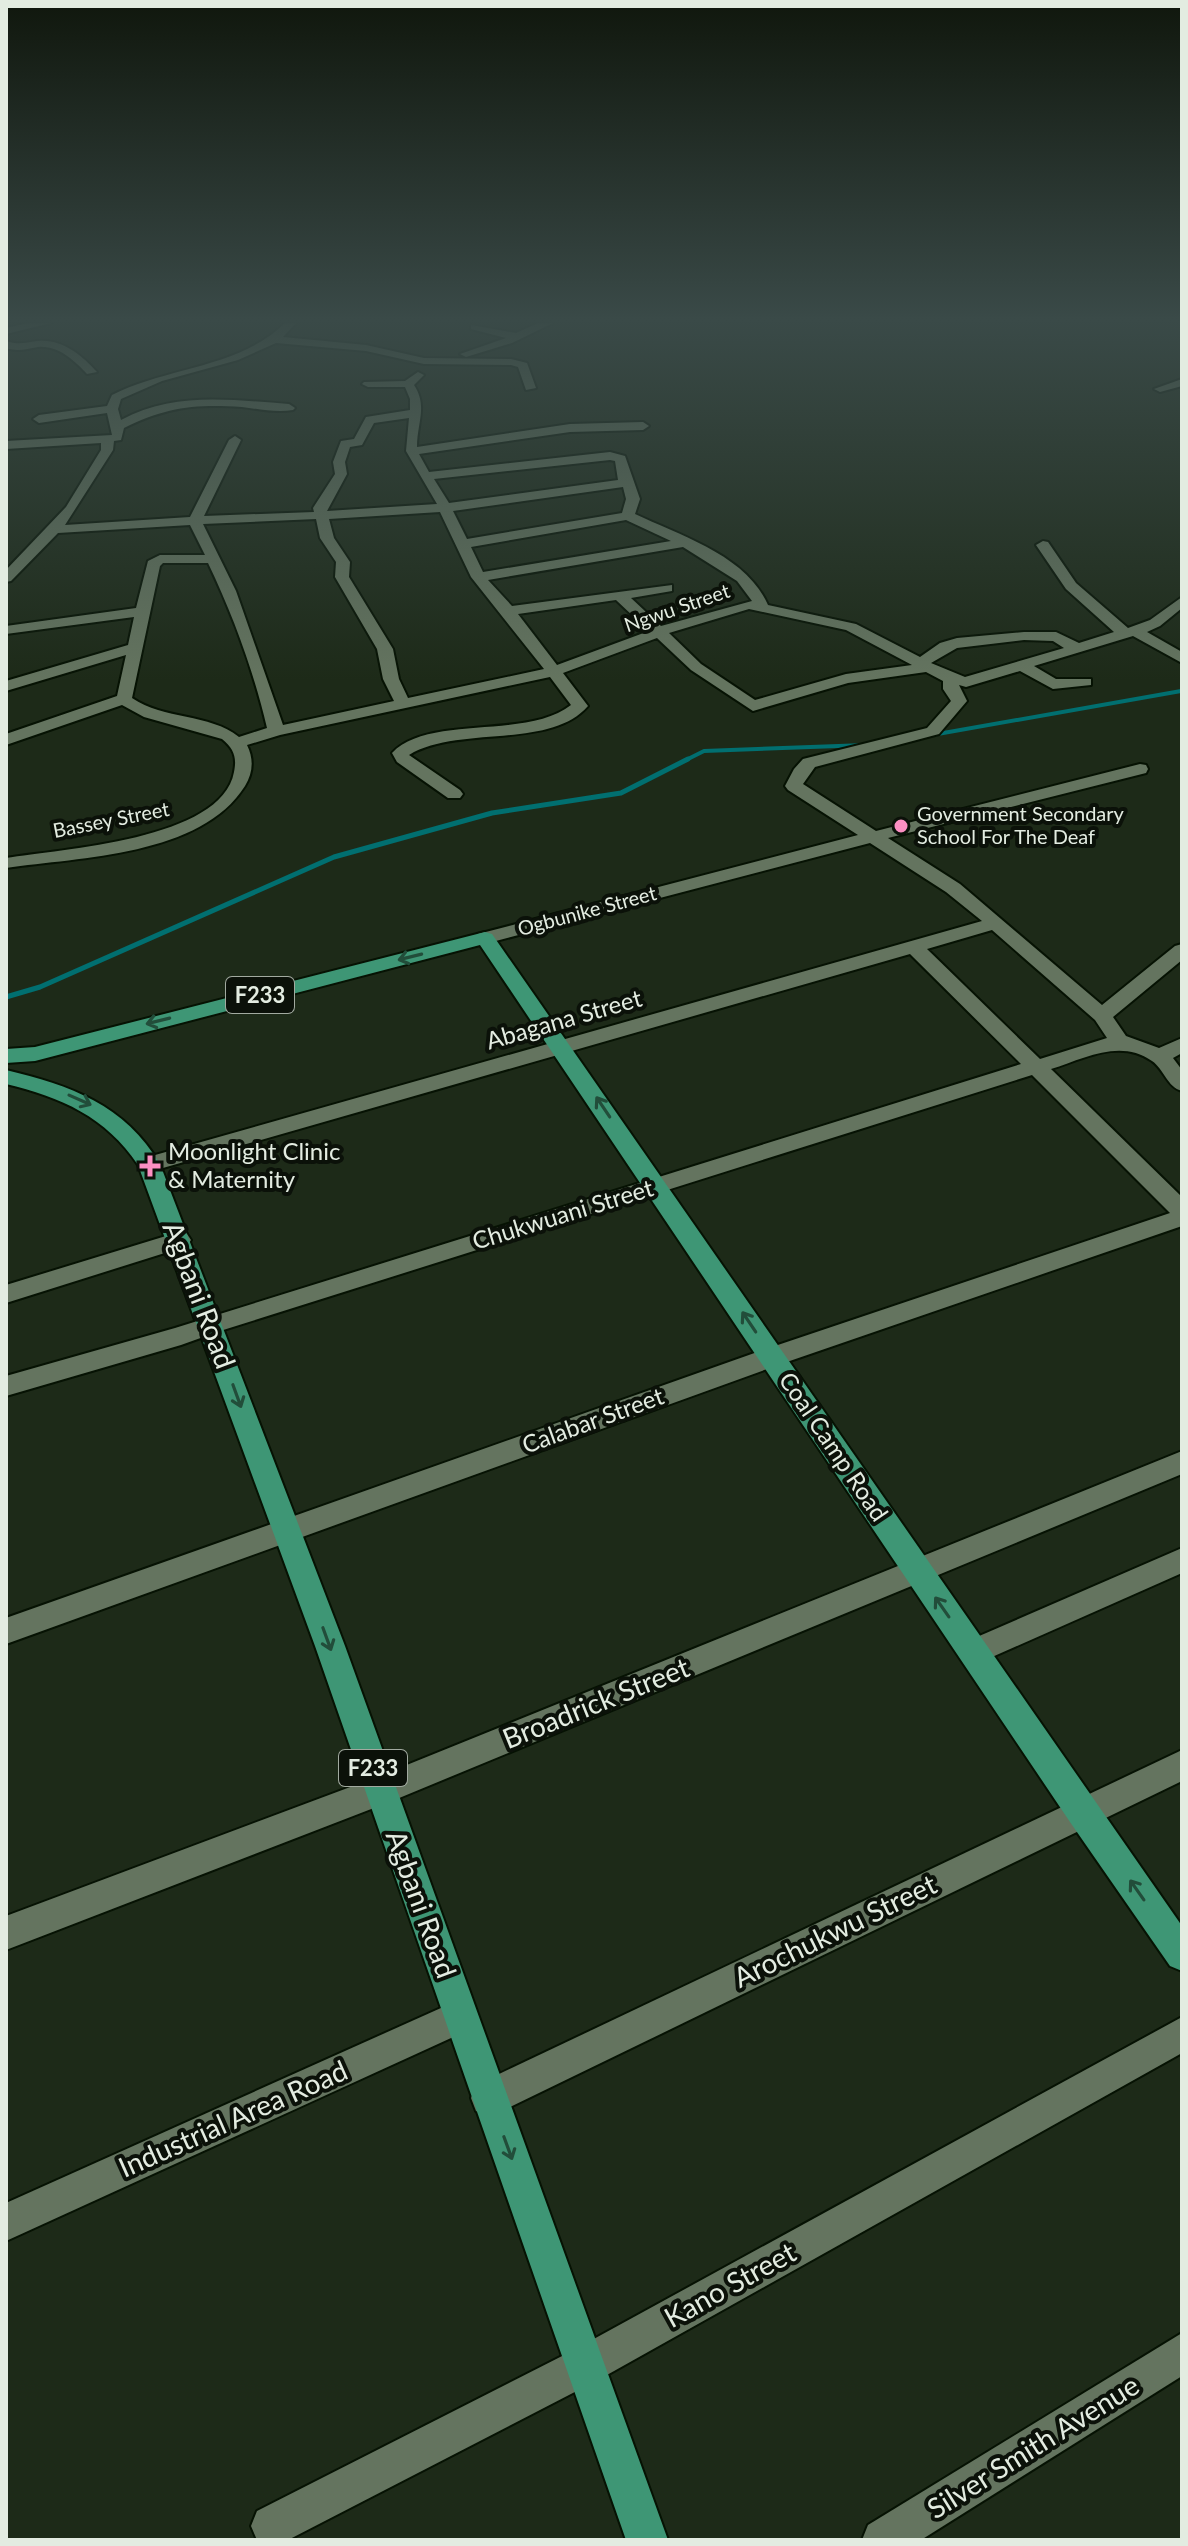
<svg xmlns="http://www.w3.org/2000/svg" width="1188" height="2546" viewBox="0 0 1188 2546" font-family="Lato,sans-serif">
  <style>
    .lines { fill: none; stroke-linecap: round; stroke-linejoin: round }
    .stream-far1 { stroke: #016f70; stroke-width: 4 }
    .stream { stroke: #016f70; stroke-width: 5 }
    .minor-casing { stroke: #061203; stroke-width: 4 }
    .major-casing { stroke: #061203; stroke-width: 4 }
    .minor { fill: #64745f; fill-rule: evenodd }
    .major { fill: #3e9675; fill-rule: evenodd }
    .oneway { stroke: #224d3a }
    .poi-dot { fill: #fc8fc2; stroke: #0b1109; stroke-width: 3 }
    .labels { text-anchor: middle; stroke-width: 8; stroke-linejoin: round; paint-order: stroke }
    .far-street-label { font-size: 20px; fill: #e3ece1; stroke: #0b1109 }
    .far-poi-label { font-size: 20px; fill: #e3ece1; stroke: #0b1109; text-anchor: start }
    .shield { fill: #0b1109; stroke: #a2aaa0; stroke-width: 2 }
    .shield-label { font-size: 22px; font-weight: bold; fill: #e3ece1 }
    .street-label { font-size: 24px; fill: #e3ece1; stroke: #0b1109 }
    .poi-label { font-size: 24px; fill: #e3ece1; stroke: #0b1109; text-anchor: start }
    .near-street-label { font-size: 28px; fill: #e3ece1; stroke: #0b1109 }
  </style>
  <rect width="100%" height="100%" fill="#1d2a18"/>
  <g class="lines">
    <!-- stream-far1 -->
    <g class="stream-far1">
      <polyline points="932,735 1181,691"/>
      <polyline points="684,761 704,751 866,745"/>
    </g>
    <!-- stream -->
    <polyline class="stream" points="6,997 40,987 334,857 492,813 621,793 688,759"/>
    <defs>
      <g id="minor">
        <polygon points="28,323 51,323 6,334 6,328"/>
        <path d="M285 323H296L283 337 366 345 424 358 511 359 527 363 536 388 526 390 518 367 511 365 424 364 366 351 276 343 238 360 162 381 121 399 118 409 121 420C174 391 231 400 289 404L295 408 293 410C277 413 259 409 242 407 195 404 166 407 124 428L121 440 114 441 113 450 65 525 190 517 229 440 235 436 241 440 204 516 314 512 313 508 335 474 333 462 341 441 354 439 366 417 410 410V399L405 387H368L362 384 364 382 405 381 418 372 424 375 414 385C428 406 417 423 417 447L570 424 643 422 649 426 643 430 570 432 419 454 429 472 610 452 625 456 640 499 635 514C681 536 746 555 768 605L856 624 920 657 940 643 957 638 1024 632H1056L1079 643 1114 632 1066 589 1036 545 1043 541 1048 542 1076 583 1128 628 1150 620 1182 597V608L1160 626 1147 632 1182 652V663L1133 636 1034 666 1056 679H1091V685L1053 689 1020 671 966 687 959 685 967 701 939 734 815 767 803 784 876 831 1140 764 1146 765 1148 769 1146 773 888 838 960 884 1102 1005 1175 946 1182 944V960L1113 1017 1126 1036 1159 1048 1182 1038V1053L1173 1058 1182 1070V1091C1167 1087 1164 1069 1152 1061 1120 1038 1083 1059 1051 1069L1182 1197V1226L781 1364 6 1644V1618L763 1350 1170 1213 1032 1075 220 1331 181 1345 6 1396V1376L175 1328 1021 1064 910 954 149 1172 141 1169 138 1164 141 1159 982 921 946 892 870 843 492 942H478L475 938 478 934 858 835 788 790 785 786 794 769 803 759 927 728 951 701 943 689V681L926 672 848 683 753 711 691 670 657 638 563 673 588 706C550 750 458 725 409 755L460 790 463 794 460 798H448L397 762 392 753C428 714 527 740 571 705L550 677 280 735 247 745C254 759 253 773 245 786 201 856 81 857 6 868V858C61 849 222 840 234 772 237 757 234 749 222 739L144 717 122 705 6 745V734L117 696 126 655 6 691V681L128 645 134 617 6 634V626L136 608 148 561 160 555H205L190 525 58 533 11 581 6 582V570L66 507 101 450V443L6 449V441L112 435 107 413 39 423 33 419 39 415 107 406 112 395C167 367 240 368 285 323ZM409 418 406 451 437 504 327 511 347 474 345 462 350 447 362 445 374 423ZM610 460 615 461 618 480 449 503 434 479ZM623 487 626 499 622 513 467 539 453 511ZM440 512 471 577 544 669 408 698 399 679 393 649 349 577 350 562 334 538 329 519ZM316 519 320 538 336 562 335 577 377 649 383 679 394 701 283 725 236 591 203 524ZM626 520 671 541 483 572 471 547ZM683 547 737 581 752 601 661 626 631 598 672 591V585L512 606 488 580ZM163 563H208C233 615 254 672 267 728L239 737C209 713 164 720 132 698L160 566ZM616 600 649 631 557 665 518 614ZM749 609 846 630 912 665 846 674 755 700 701 664 669 633ZM1024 640 1053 641 1064 648 965 677 931 663 957 648ZM992 930 1095 1020 1107 1038 1040 1059 927 949Z"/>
        <polygon points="538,323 553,323 512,343 466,357 460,354 506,338 471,329 471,325 516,333"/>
        <path d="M6 341C18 345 25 343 37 341 61 338 82 355 97 372L87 374C75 361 58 345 38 347 26 349 18 352 6 348Z"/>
        <polygon points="1182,379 1182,386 1160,392 1154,389"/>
        <polygon points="179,1232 187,1234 191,1240 187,1246 6,1303 6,1285"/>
        <polygon points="1182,1451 1182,1474 392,1801 6,1950 6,1916 377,1777"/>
        <polygon points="1182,1548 1182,1573 983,1661 973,1665 963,1661 958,1652 963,1643"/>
        <polygon points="1182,1750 1182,1781 502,2111 489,2116 476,2111 471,2098 476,2085"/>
        <polygon points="461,1999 473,2004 478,2016 473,2028 6,2241 6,2203"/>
        <polygon points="1182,2017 1182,2053 598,2380 288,2540 257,2540 251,2526 257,2511 570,2352"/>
        <polygon points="1182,2333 1182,2376 921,2540 862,2540 868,2525"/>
      </g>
      <g id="major">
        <polygon points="485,932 492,934 1182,1926 1182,1971 1170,1966 1070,1822 480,945 35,1061 6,1063 6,1049 35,1047"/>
        <path d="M6 1070C70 1085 125 1105 160 1164L345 1646 668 2540H626L315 1646 138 1165C106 1117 61 1097 6 1084Z"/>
      </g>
    </defs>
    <!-- minor casing -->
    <use href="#minor" class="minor-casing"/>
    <!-- major casing -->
    <use href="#major" class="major-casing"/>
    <!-- minor -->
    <use href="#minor" class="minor"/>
    <!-- major -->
    <use href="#major" class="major"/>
  </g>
  <!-- one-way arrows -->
  <defs><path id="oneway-shaft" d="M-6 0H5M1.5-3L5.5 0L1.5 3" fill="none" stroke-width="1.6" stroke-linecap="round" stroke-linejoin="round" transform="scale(2)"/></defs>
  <g class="oneway">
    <use href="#oneway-shaft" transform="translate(410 957) rotate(166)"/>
    <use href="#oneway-shaft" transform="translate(158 1021) rotate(166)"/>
    <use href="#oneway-shaft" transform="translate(80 1100) rotate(24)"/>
    <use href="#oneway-shaft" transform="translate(603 1107) rotate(-124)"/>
    <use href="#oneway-shaft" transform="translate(749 1322) rotate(-124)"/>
    <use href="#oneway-shaft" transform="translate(237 1396) rotate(70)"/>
    <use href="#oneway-shaft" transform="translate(942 1607) rotate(-125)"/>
    <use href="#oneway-shaft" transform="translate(327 1639) rotate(70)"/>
    <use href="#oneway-shaft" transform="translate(1137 1890) rotate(-125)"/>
    <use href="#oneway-shaft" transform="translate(508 2148) rotate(70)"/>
  </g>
  <!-- sky -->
  <linearGradient id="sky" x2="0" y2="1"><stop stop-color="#10170d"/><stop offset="0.47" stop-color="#3a4a48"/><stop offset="1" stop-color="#3a4a48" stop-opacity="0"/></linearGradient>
  <rect width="1188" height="680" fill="url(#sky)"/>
  <!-- markers -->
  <g class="poi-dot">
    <circle cx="901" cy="826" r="8"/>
    <path d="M146 1154h8v8h8v8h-8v8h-8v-8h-8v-8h8z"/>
  </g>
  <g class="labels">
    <!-- far-street labels -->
    <g class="far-street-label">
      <text transform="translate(677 608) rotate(-19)" y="7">Ngwu Street</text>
      <text transform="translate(111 820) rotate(-11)" y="7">Bassey Street</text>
      <text transform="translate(587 911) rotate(-15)" y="7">Ogbunike Street</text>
    </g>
    <!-- far-poi labels -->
    <g class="far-poi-label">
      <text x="917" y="821">Government Secondary<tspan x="917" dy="23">School For The Deaf</tspan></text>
    </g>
    <!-- shield labels -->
    <g class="shield">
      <rect x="226" y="977" width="68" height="36" rx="6"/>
      <rect x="339" y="1750" width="68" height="36" rx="6"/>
    </g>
    <g class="shield-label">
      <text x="260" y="1003">F233</text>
      <text x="373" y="1776">F233</text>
    </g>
    <!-- street labels -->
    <g class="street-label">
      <text transform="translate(564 1020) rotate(-16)" y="8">Abagana Street</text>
      <text transform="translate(563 1215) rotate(-17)" y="8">Chukwuani Street</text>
      <text transform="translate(593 1421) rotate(-20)" y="8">Calabar Street</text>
      <text transform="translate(833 1447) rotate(56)" y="8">Coal Camp Road</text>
    </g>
    <!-- poi labels -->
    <g class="poi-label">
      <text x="168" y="1160">Moonlight Clinic<tspan x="168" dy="28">&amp; Maternity</tspan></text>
    </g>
    <!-- near-street labels -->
    <g class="near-street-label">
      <text transform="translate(199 1295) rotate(69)" y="10">Agbani Road</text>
      <text transform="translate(596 1703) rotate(-22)" y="10">Broadrick Street</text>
      <text transform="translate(421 1904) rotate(70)" y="10">Agbani Road</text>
      <text transform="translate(835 1931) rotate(-26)" y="10">Arochukwu Street</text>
      <text transform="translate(233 2119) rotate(-24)" y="10">Industrial Area Road</text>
      <text transform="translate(730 2285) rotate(-29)" y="10">Kano Street</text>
      <text transform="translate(1033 2447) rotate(-32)" y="10">Silver Smith Avenue</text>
    </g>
  </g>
  <!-- border -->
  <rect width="1188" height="2546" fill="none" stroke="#e3ece1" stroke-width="16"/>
</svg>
